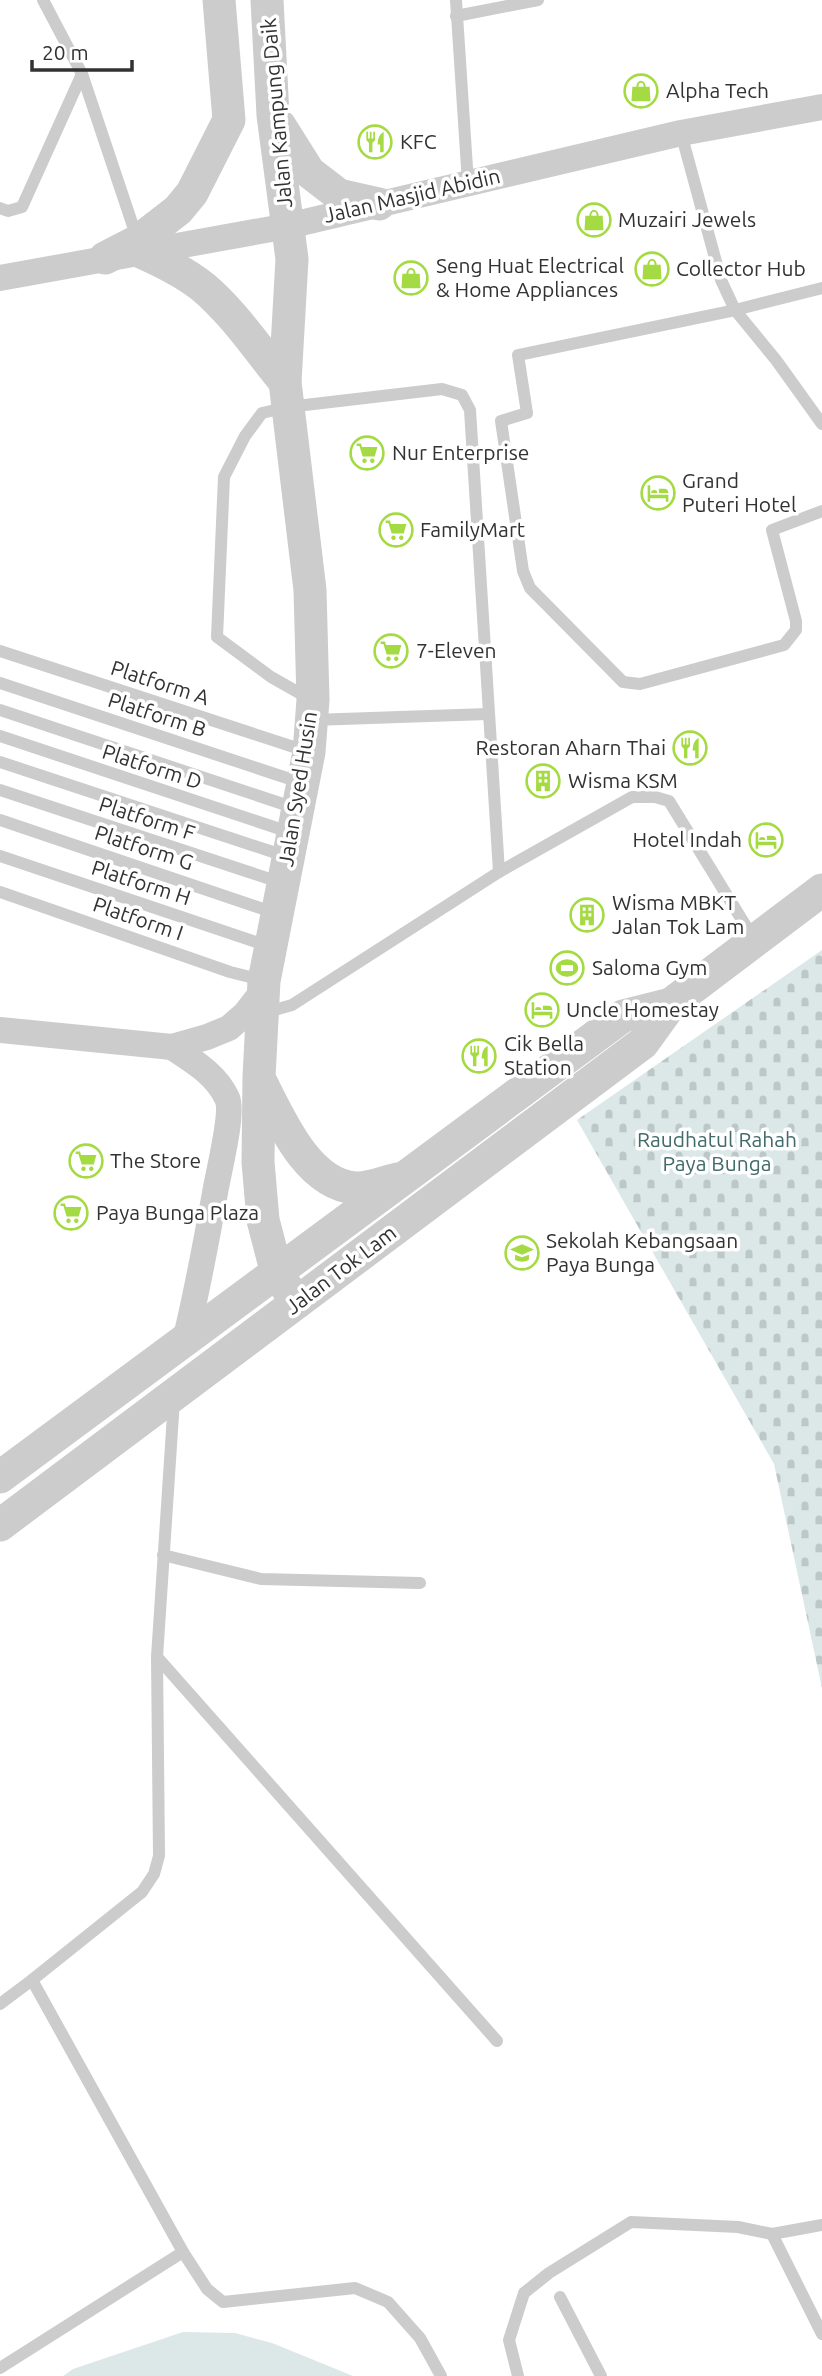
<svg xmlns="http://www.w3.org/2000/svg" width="822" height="2376" viewBox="0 0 822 2376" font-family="Ubuntu,sans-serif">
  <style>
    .cemetery { fill: url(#cemetery-stones) }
    .pitch { fill: #dbe8e7 }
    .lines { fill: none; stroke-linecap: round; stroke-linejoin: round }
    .service { stroke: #ccc; stroke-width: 12 }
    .minor { stroke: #ccc; stroke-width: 26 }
    .tertiary { stroke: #ccc; stroke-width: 33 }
    .labels { text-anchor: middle; stroke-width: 7; stroke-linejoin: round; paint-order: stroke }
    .poi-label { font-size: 21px; fill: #323232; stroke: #fff; text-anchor: start }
    .street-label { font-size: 21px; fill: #323232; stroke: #fff }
    .park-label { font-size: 21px; fill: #416b6a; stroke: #fff }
  </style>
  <defs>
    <pattern id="cemetery-stones" width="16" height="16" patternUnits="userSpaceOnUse" patternTransform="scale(1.75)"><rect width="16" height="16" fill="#dbe8e7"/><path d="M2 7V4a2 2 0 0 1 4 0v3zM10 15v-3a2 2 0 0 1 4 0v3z" fill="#bcc7c7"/></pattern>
  </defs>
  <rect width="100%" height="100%" fill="#fff"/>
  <!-- cemetery -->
  <polygon class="cemetery" points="822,950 822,1688 774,1464 577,1120"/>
  <!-- pitch -->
  <polygon class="pitch" points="183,2332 235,2333 272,2343 353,2376 63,2376 73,2369"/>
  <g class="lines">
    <!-- service -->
    <g class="service">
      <polyline points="43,0 82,74 137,238"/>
      <polyline points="456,0 468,183"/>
      <polyline points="456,16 538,0"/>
      <polyline points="681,133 721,280 735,310 776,360 822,424"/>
      <polyline points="0,208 8,211 22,207 82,74"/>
      <polyline points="822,288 735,310 518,355 527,413 501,421 523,571 530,588 623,682 640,684 784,645 796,630 796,621 772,530 822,511"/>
      <polyline points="0,651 309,752"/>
      <polyline points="0,683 302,783"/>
      <polyline points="310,699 271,677 217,637 224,477 245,436 262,413 288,407 442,389 462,395 470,410 499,872"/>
      <polyline points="0,710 295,808"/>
      <polyline points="312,720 488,714"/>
      <polyline points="0,736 292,833"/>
      <polyline points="0,762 288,857"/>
      <polyline points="0,790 282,883"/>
      <polyline points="0,820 275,913"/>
      <polyline points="0,856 268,946"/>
      <polyline points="0,892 230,972 262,980"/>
      <polyline points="264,1013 292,1005 499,872 632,797 655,797 669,801 755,941"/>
      <polyline points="163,1555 261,1579 420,1583"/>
      <polyline points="157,1657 497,2041"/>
      <polyline points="32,1980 142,1892 154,1874 159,1856 157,1657 174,1400"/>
      <polyline points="0,2004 32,1980 183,2252 0,2368"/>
      <polyline points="772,2234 822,2334"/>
      <polyline points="183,2252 207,2289 223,2302 355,2288 388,2302 420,2338 441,2376"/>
      <polyline points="560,2297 601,2376"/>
      <polyline points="518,2376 509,2340 524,2293 549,2273 631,2222 738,2227 772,2234 822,2225"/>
    </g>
    <!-- minor -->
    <g class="minor">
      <polyline points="0,278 288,226 681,133 822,107"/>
      <polyline points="0,1030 172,1047 207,1037 229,1028 245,1014 263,991"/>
      <path d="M172 1047C193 1061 216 1074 227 1098 234 1112 218 1174 215 1193 206 1243 197 1292 185 1341"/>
    </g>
    <!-- tertiary -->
    <g class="tertiary">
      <polyline points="267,0 273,115 292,259 285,382 310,590 313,700 309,752 264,981 259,1077 258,1162 263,1220 277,1274 297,1302"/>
      <polyline points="280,126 309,172 339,195 379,204"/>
      <path d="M141 252C163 262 184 272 203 287 234 313 259 351 285 382"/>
      <polyline points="105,258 138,241 178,210 192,193 229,120 219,0"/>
      <path d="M261 1082C280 1119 307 1184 355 1188 369 1189 384 1182 397 1179"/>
      <polyline points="0,1477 623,1016 671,1004"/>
      <polyline points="0,1525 643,1043 671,1004 822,890"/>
    </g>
  </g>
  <!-- icons -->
  <defs>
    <symbol id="shop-ring" viewBox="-11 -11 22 22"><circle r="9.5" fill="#fff" stroke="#a4da42" stroke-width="1.5"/><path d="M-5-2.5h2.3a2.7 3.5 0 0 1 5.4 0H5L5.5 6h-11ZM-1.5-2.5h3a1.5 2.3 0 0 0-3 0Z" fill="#a4da42"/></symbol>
    <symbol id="restaurant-ring" viewBox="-11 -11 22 22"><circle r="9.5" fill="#fff" stroke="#a4da42" stroke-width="1.5"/><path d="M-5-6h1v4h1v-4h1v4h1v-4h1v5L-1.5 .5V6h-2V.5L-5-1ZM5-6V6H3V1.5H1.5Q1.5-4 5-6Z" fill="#a4da42"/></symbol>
    <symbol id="supermarket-ring" viewBox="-11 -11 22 22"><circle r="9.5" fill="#fff" stroke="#a4da42" stroke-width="1.5"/><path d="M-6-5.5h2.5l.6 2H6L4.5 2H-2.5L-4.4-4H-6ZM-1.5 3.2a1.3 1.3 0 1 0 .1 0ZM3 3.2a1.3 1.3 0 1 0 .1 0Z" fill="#a4da42"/></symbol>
    <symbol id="hotel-ring" viewBox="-11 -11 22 22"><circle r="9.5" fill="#fff" stroke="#a4da42" stroke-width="1.5"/><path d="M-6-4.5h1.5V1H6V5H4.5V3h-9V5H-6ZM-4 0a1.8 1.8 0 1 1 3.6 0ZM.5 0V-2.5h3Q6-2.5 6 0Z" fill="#a4da42"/></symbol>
    <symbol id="building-ring" viewBox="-11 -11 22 22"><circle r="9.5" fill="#fff" stroke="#a4da42" stroke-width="1.5"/><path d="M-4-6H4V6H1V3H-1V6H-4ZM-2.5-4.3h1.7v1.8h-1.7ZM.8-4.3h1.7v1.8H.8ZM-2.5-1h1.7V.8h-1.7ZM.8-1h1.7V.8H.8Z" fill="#a4da42"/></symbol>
    <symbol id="stadium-ring" viewBox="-11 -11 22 22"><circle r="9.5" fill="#fff" stroke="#a4da42" stroke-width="1.5"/><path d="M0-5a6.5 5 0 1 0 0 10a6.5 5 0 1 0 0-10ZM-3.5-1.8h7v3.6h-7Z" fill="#a4da42"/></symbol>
    <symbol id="school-ring" viewBox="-11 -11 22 22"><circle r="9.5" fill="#fff" stroke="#a4da42" stroke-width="1.5"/><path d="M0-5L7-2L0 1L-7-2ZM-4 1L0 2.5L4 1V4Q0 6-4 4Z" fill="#a4da42"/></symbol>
  </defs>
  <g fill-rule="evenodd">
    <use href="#shop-ring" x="622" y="72" width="38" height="38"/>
    <use href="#restaurant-ring" x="356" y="123" width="38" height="38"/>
    <use href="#shop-ring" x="575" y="201" width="38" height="38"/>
    <use href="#shop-ring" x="633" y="250" width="38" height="38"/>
    <use href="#shop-ring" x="392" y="259" width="38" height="38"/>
    <use href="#supermarket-ring" x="348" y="434" width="38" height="38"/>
    <use href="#hotel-ring" x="639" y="474" width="38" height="38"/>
    <use href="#supermarket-ring" x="377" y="511" width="38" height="38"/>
    <use href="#supermarket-ring" x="372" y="632" width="38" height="38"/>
    <use href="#restaurant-ring" x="671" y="729" width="38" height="38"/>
    <use href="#building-ring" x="524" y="762" width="38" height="38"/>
    <use href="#hotel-ring" x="747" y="821" width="38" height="38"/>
    <use href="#building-ring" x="568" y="896" width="38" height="38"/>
    <use href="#stadium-ring" x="548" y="949" width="38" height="38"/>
    <use href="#hotel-ring" x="523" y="991" width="38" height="38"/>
    <use href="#restaurant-ring" x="460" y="1037" width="38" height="38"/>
    <use href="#supermarket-ring" x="67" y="1142" width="38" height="38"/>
    <use href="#supermarket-ring" x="52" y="1194" width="38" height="38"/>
    <use href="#school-ring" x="503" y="1234" width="38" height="38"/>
  </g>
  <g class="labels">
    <!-- poi labels -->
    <g class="poi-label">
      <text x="666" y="98">Alpha Tech</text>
      <text x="400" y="149">KFC</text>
      <text x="618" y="227">Muzairi Jewels</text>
      <text x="436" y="273">Seng Huat Electrical<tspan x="436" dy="24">&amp; Home Appliances</tspan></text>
      <text x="676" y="276">Collector Hub</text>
      <text x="392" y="460">Nur Enterprise</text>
      <text x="682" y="488">Grand<tspan x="682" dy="24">Puteri Hotel</tspan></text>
      <text x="420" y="537">FamilyMart</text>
      <text x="416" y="658">7-Eleven</text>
      <text x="666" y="755" text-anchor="end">Restoran Aharn Thai</text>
      <text x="568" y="788">Wisma KSM</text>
      <text x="742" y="847" text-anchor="end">Hotel Indah</text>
      <text x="612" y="910">Wisma MBKT<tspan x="612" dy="24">Jalan Tok Lam</tspan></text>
      <text x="592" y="975">Saloma Gym</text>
      <text x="566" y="1017">Uncle Homestay</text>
      <text x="504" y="1051">Cik Bella<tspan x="504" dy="24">Station</tspan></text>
      <text x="110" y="1168">The Store</text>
      <text x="96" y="1220">Paya Bunga Plaza</text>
      <text x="546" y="1248">Sekolah Kebangsaan<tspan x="546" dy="24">Paya Bunga</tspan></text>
    </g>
    <!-- street labels -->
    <g class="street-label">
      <text transform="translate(277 113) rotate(-95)" y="7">Jalan Kampung Daik</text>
      <text transform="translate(412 196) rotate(-13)" y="7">Jalan Masjid Abidin</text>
      <text transform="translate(160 683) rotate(18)" y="7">Platform A</text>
      <text transform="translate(157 715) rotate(18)" y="7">Platform B</text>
      <text transform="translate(152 767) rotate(18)" y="7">Platform D</text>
      <text transform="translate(298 789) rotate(-81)" y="7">Jalan Syed Husin</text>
      <text transform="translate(147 819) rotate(18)" y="7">Platform F</text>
      <text transform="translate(144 848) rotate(18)" y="7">Platform G</text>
      <text transform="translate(141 883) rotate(18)" y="7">Platform H</text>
      <text transform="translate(138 919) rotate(19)" y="7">Platform I</text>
      <text transform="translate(341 1270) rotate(-37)" y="7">Jalan Tok Lam</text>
    </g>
    <!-- park labels -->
    <g class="park-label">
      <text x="717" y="1147">Raudhatul Rahah<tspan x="717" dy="24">Paya Bunga</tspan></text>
    </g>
  </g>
  <!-- scale -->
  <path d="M32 60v10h100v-10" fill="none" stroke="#323232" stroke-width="3.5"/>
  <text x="42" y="60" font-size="21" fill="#323232" stroke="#ffffff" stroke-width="5" paint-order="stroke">20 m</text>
</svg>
